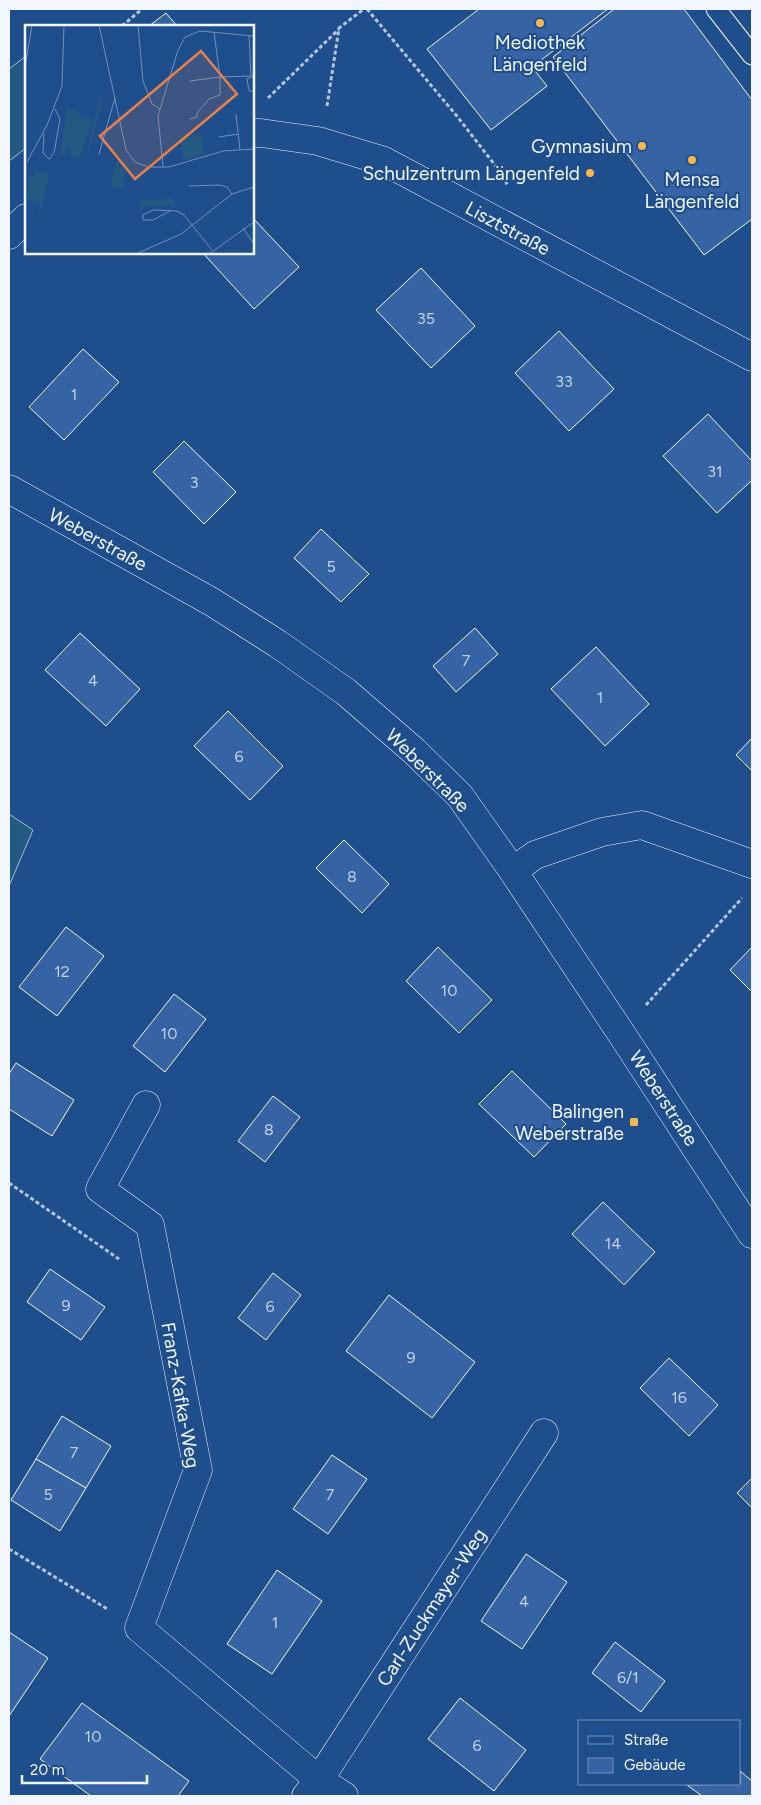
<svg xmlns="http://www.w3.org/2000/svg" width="761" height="1805" viewBox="0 0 761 1805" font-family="Figtree,sans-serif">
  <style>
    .green { fill: #245a82; stroke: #a8bbd7 }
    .building { fill: #3563a3; stroke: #f2f6ff }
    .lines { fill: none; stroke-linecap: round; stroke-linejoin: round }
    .lane-casing { stroke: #f2f6ff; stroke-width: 21 }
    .street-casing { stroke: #f2f6ff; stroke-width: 29 }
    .path { stroke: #b3c4dc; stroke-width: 3; stroke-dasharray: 4 2.5; stroke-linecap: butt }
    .lane { stroke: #1f4e8c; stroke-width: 19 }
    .street { stroke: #1f4e8c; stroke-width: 28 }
    .poi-dot { fill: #ffb74d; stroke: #1f4e8c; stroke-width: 2 }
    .labels { text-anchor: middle; stroke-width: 4; stroke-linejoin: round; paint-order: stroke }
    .number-label { font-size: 16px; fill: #c3d1e8 }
    .poi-label { font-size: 19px; fill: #f2f6ff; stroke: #1f4e8c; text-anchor: end }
    .street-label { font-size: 19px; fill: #f2f6ff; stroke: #1f4e8c }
    .inset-road { fill: none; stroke: #7391ba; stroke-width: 1 }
    .view { fill: #ea8049; fill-opacity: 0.15; stroke: #ea8049; stroke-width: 2.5 }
    .inset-edge { fill: none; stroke: #f2f6ff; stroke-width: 2.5 }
  </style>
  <rect width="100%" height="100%" fill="#1f4e8c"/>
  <!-- green -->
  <g class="green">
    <polygon points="26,56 26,148 9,161 9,69"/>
    <polygon points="9,814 33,830 9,886"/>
  </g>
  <!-- building -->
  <g class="building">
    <polygon points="479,9 608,9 532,67 547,86 491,130 427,49"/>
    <polygon points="614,9 684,9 752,100 752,219 704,255 553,57"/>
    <polygon points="166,13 177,26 149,26"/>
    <polygon points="252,217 299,267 254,309 202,252 252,252"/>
    <polygon points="421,268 475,326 431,368 376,310"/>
    <polygon points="559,331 614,389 569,431 515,373"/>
    <polygon points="83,349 119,382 64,440 29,407"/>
    <polygon points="708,414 752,461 752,480 717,513 663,456"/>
    <polygon points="184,441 236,492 204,524 153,472"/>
    <polygon points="321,529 369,574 341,602 294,558"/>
    <polygon points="475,628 498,654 456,692 433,666"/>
    <polygon points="80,633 140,689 106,726 45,670"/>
    <polygon points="596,647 649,704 605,746 551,689"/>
    <polygon points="228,711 283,766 250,800 194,746"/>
    <polygon points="752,738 752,771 736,755"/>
    <polygon points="344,840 389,884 362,913 316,868"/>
    <polygon points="66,927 104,956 57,1016 19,987"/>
    <polygon points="438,947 492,1000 459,1033 406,981"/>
    <polygon points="752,947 752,992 730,970"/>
    <polygon points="174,994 206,1019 165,1072 133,1046"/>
    <polygon points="16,1063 74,1100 52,1136 9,1109 9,1074"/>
    <polygon points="512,1071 566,1124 534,1157 479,1104"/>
    <polygon points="273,1096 300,1117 265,1162 238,1141"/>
    <polygon points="603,1202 655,1252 624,1285 572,1234"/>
    <polygon points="50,1269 105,1307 81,1340 27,1302"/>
    <polygon points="273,1273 301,1295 266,1340 238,1318"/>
    <polygon points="389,1295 475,1362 432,1418 346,1351"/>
    <polygon points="669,1358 718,1405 689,1436 640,1388"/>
    <polygon points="62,1416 111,1446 86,1488 36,1459"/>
    <polygon points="332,1455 367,1479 328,1534 293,1509"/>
    <polygon points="36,1459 86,1488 60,1531 11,1500"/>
    <polygon points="752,1478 752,1508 737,1493"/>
    <polygon points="526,1554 567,1582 522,1649 481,1621"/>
    <polygon points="277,1570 322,1601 272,1674 227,1644"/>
    <polygon points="9,1632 48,1658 9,1716"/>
    <polygon points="615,1642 665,1681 641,1712 592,1673"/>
    <polygon points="460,1698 526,1750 494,1791 428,1739"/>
    <polygon points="82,1703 189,1781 178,1796 91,1796 40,1759"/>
    <polygon points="740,1771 752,1781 752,1796 702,1796 687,1785 740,1784"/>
  </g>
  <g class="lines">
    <defs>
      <polyline id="lane" points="716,9 752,55"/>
      <g id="street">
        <polyline points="252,133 261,133 318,141 384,161 752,357"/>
        <polyline points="9,235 26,218"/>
        <polyline points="9,489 212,602 278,644 346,692 414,751 460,796 513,871 621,1033 752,1234"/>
        <polyline points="513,871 535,855 602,832 642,825 752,864"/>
        <polyline points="146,1105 100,1189 150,1225 198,1470 139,1628 319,1780 544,1433"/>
        <polyline points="306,1796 319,1780 344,1796"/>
      </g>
    </defs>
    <!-- lane casing -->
    <use href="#lane" class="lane-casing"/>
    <!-- street casing -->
    <use href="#street" class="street-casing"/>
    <!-- path -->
    <g class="path">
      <polyline points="367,9 456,115 505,178 507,185"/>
      <polyline points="122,26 142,9"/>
      <polyline points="268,98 339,29"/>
      <polyline points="327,106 339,28 364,9"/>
      <polyline points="646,1005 742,898"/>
      <polyline points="9,1183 119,1259"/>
      <polyline points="9,1549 109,1610"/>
    </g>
    <!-- lane -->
    <use href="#lane" class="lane"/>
    <!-- street -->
    <use href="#street" class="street"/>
  </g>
  <!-- markers -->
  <g class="poi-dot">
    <circle cx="540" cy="23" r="5"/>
    <circle cx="642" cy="146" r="5"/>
    <circle cx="692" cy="160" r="5"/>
    <circle cx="590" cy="173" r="5"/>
    <rect x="629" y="1117" width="10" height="10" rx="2.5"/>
  </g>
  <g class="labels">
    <!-- number labels -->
    <g class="number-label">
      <text x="426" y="324">35</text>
      <text x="564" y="387">33</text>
      <text x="74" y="400">1</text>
      <text x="715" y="477">31</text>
      <text x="194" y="488">3</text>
      <text x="331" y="572">5</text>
      <text x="466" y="666">7</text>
      <text x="93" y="686">4</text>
      <text x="600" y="703">1</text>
      <text x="239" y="762">6</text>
      <text x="352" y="882">8</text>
      <text x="62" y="977">12</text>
      <text x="449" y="996">10</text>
      <text x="169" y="1039">10</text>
      <text x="269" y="1135">8</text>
      <text x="613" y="1249">14</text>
      <text x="66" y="1311">9</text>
      <text x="270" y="1312">6</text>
      <text x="411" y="1363">9</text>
      <text x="679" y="1403">16</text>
      <text x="74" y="1458">7</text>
      <text x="48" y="1500">5</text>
      <text x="330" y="1500">7</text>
      <text x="524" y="1607">4</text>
      <text x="275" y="1628">1</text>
      <text x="628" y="1683">6/1</text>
      <text x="93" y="1742">10</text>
      <text x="477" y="1751">6</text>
    </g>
    <!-- poi labels -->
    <g class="poi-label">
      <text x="540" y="49" text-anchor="middle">Mediothek<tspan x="540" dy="22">Längenfeld</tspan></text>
      <text x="632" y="153">Gymnasium</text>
      <text x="580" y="180">Schulzentrum Längenfeld</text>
      <text x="692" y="186" text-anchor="middle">Mensa<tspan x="692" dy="22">Längenfeld</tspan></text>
      <text x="624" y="1118">Balingen<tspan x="624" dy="22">Weberstraße</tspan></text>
    </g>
    <!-- street labels -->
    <g class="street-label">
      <text transform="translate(508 228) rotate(28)" y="7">Lisztstraße</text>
      <text transform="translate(98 539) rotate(29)" y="7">Weberstraße</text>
      <text transform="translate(428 770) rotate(45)" y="7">Weberstraße</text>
      <text transform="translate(664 1098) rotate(57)" y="7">Weberstraße</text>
      <text transform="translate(181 1395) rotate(80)" y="7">Franz-Kafka-Weg</text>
      <text transform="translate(431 1607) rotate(-57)" y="7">Carl-Zuckmayer-Weg</text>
    </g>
  </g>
  <!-- overview -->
  <g transform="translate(25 25)">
    <rect width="229" height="229" fill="#1f4e8c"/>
    <path d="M75 71H78L64 126H62ZM42 83 58 88 48 90 67 94 55 133 44 130 46 122 42 121 40 132 36 128ZM164 110H177L178 130 158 135 155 113ZM91 136 95 137 94 142 101 143 97 164 85 161ZM10 145 24 149 12 202 15 178 1 173 5 151 9 152ZM144 173 149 175 150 180 119 182 116 186 114 179 118 175 131 176Z" fill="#245a82"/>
    <path class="inset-road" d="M74 0 101 125 110 137 123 142H144L198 126 229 124M113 0 118 56 127 79 135 84M189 7 195 52 226 51 224 10M0 42 7 0M229 51 222 54 224 66H229M165 56 195 52V70L184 74 172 88V92L165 94M211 89 215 125M19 109 18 128 24 134 29 128 35 94 30 84M194 112 213 109M74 129 90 73M2 137 22 100 37 61 39 0M138 141 133 91 153 25 160 12 175 6 229 11M164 161 194 160 202 162 207 169M145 186 128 195H118V190L128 185 152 186 159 190 187 225M218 203 229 219M111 229 156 209 207 169 229 162M184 229 229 197"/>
    <path class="view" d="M176 26 212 69 110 154 75 111Z"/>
    <rect width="229" height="229" class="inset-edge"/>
  </g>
  <!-- border -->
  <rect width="761" height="1805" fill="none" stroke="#f2f6ff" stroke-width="20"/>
  <!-- legend -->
  <rect x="578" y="1720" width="162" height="65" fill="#1f4e8c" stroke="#7391ba"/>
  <rect x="588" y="1736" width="25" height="8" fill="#1f4e8c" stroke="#7391ba"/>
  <text x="624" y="1745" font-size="15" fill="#f2f6ff">Straße</text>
  <rect x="588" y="1758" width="25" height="15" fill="#3563a3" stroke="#7391ba"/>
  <text x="624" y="1770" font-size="15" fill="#f2f6ff">Gebäude</text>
  <!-- scale -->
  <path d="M22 1775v8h125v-8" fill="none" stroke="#f2f6ff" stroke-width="2.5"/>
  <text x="30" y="1775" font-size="15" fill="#f2f6ff" stroke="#1f4e8c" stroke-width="4" paint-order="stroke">20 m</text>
</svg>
